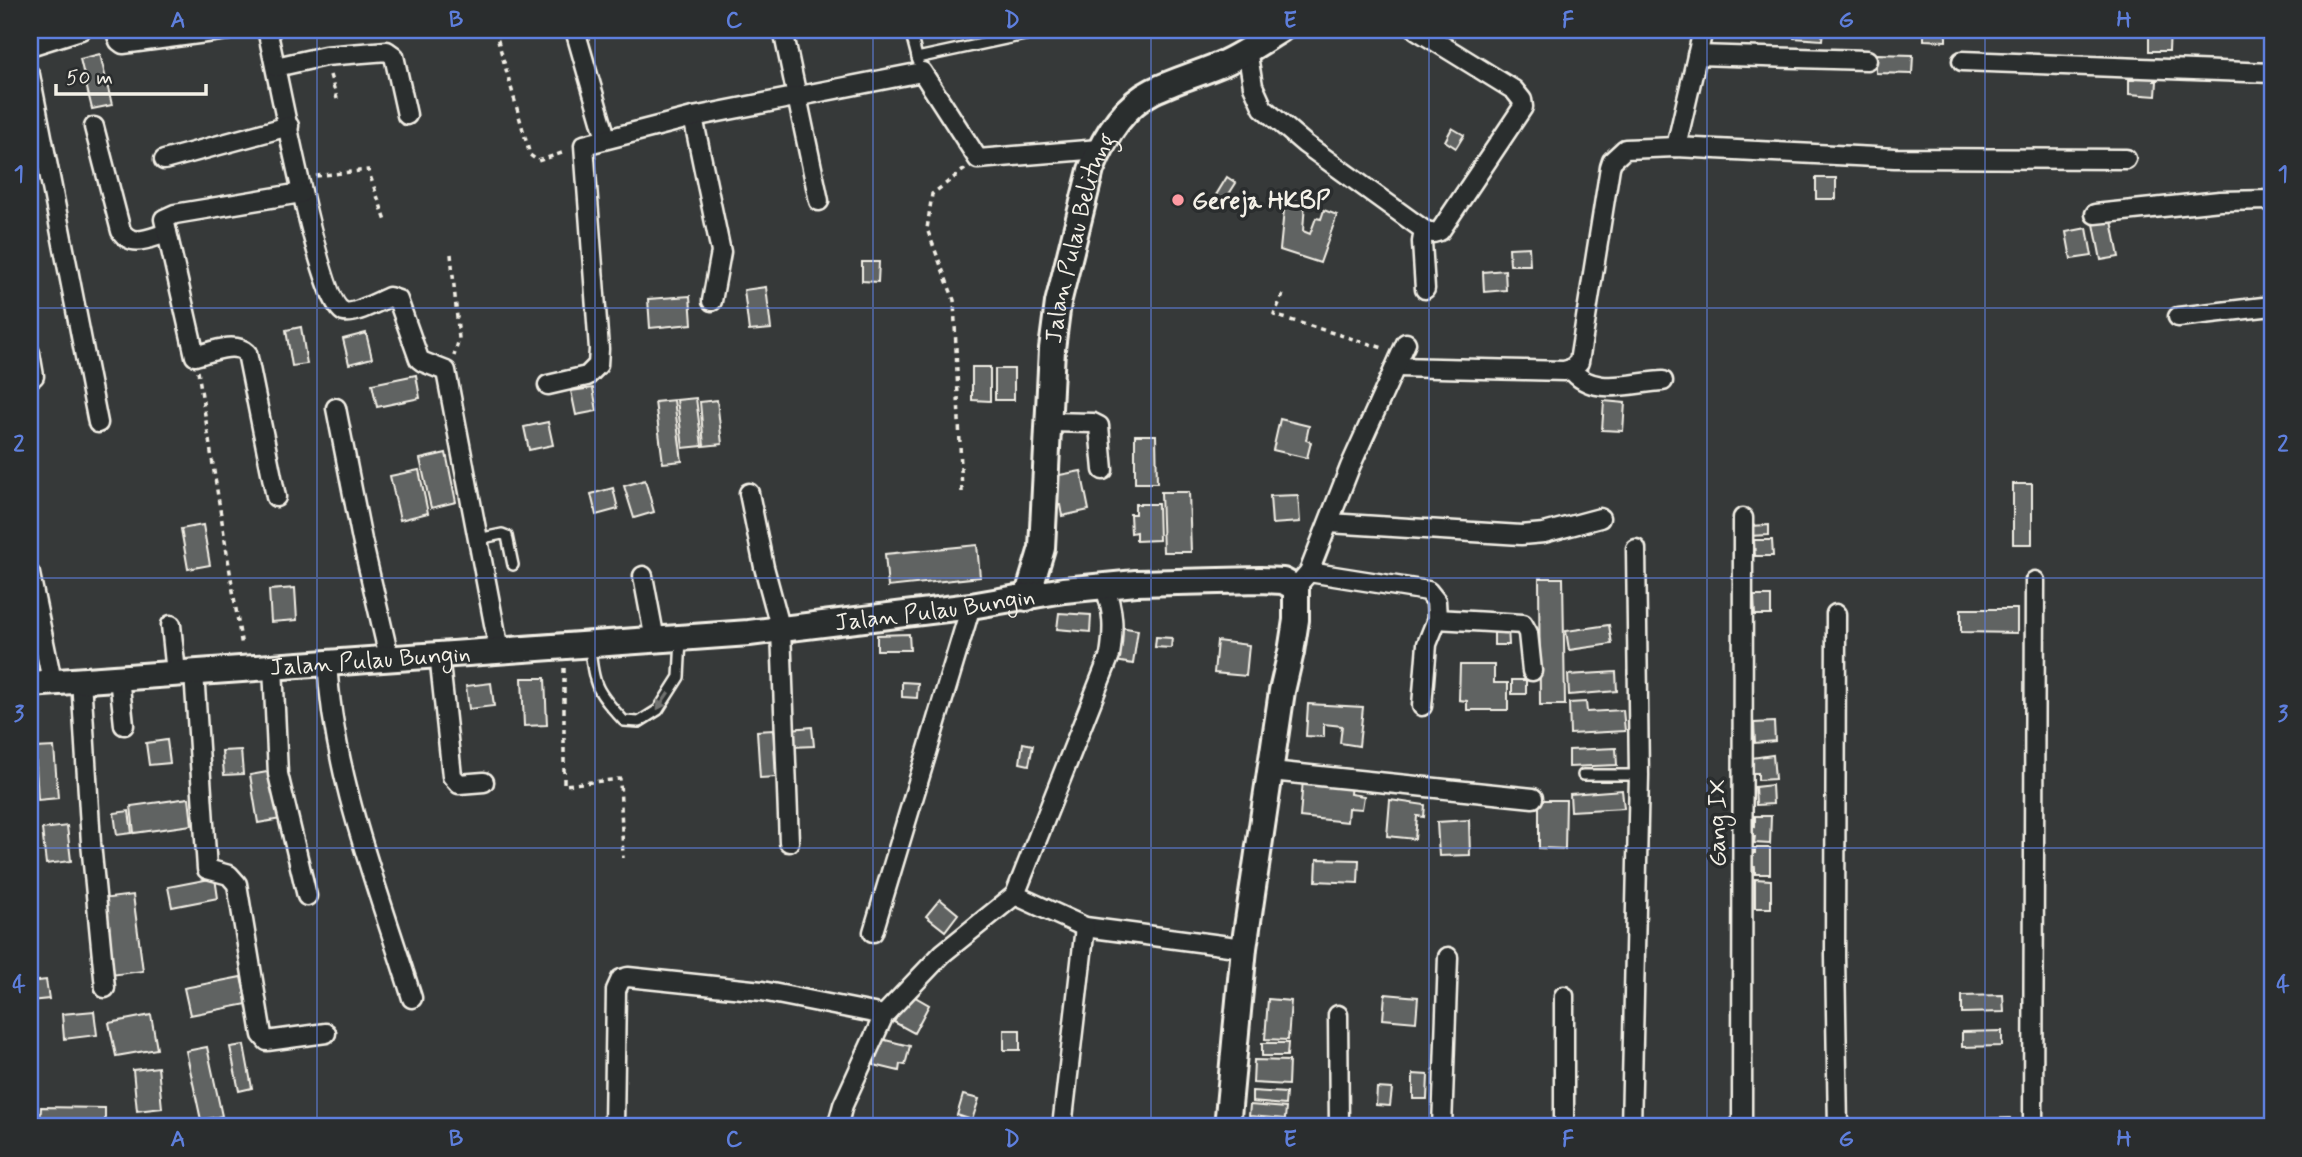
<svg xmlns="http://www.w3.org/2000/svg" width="2302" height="1157" viewBox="0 0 2302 1157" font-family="Mynerve,sans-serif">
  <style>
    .building { fill: #616362; stroke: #f4f1e8; stroke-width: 2 }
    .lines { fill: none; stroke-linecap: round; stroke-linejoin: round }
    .lane-casing { stroke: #f4f1e8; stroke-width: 14 }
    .street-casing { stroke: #f4f1e8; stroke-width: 23 }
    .secondary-casing { stroke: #f4f1e8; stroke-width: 30 }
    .path { stroke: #f4f1e8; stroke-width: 3.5; stroke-dasharray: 5 5; stroke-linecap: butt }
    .lane { stroke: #2a2d2e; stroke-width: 9 }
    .street { stroke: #2a2d2e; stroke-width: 18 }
    .secondary { stroke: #2a2d2e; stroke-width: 24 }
    .oneway { fill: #71726f }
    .grid { fill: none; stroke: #5e7fdd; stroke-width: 2; stroke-opacity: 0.55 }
    .poi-dot { fill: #ff9aa2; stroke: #2a2d2e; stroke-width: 2.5 }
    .labels { text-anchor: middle; stroke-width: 7; stroke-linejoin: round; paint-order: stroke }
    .poi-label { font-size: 24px; font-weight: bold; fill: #f4f1e8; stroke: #2a2d2e; text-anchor: start }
    .street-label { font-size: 24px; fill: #f4f1e8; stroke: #2a2d2e }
    .neatline { fill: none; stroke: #5e7fdd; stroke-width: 2.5 }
    .grid-label { font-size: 23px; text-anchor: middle; font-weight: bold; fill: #5e7fdd }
  </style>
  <rect width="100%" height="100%" fill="#363939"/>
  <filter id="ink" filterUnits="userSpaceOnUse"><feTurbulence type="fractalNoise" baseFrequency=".0143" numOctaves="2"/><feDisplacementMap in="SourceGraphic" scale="14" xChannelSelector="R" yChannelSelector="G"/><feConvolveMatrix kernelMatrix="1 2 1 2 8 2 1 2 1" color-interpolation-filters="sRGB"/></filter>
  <g filter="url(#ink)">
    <!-- building -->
    <g class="building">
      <polygon points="1794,30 1823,30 1822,40 1794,38"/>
      <polygon points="1924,30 1946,30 1946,41 1924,40"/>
      <polygon points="2149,30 2170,30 2169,51 2149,51"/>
      <polygon points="2266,34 2272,34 2272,56 2265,56"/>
      <polygon points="100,54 112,105 92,109 80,59"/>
      <polygon points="1876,54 1913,55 1912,74 1876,73"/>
      <polygon points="2135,74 2154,75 2154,81 2157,81 2156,96 2129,94 2129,80 2134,80"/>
      <polygon points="1452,128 1464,135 1456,148 1445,141"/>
      <polygon points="1227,177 1236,183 1222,205 1213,200"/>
      <rect x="1816" y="178" width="20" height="21"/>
      <polygon points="1285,200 1305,202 1303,231 1310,234 1316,218 1321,219 1324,210 1337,215 1320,263 1280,250"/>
      <polygon points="2112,221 2119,257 2101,260 2094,224"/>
      <polygon points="2087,228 2092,256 2071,259 2066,232"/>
      <polygon points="1529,247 1530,265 1510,265 1509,248"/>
      <polygon points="862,262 879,262 878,282 862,281"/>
      <polygon points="1505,270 1506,290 1484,292 1483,272"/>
      <polygon points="766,287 771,329 749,331 744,290"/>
      <polygon points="690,296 692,324 650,328 648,299"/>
      <polygon points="301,327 307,364 292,366 286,330"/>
      <polygon points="366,333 372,358 349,364 343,339"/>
      <polygon points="972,367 990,367 990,401 972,400"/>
      <rect x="995" y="369" width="19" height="31"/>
      <polygon points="416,375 420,398 377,407 372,384"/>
      <polygon points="593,388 597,411 576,415 571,391"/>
      <polygon points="696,398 702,446 683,448 677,400"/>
      <polygon points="674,400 682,461 663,463 655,402"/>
      <polygon points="717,400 722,444 704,446 700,402"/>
      <polygon points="1604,401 1625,403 1623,431 1602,430"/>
      <polygon points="1280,419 1309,426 1306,440 1311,442 1307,458 1273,450"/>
      <polygon points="548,422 553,445 529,450 524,427"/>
      <polygon points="1135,435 1156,435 1157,483 1135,483"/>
      <polygon points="446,453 456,502 431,508 420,459"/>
      <polygon points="419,470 428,513 400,520 390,476"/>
      <polygon points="1081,471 1089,510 1062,516 1060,505 1056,505 1054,476"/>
      <polygon points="645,480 654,512 634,518 624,486"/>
      <rect x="2013" y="484" width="19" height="60"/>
      <polygon points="613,488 618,509 596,515 591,494"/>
      <polygon points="1161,492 1189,492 1191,552 1163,552"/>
      <polygon points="1298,495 1300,522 1272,524 1270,496"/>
      <polygon points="1135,504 1158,504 1159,540 1136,541 1136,532 1131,533 1130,514 1135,514"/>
      <polygon points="203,525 210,565 188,569 181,529"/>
      <polygon points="1769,525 1769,535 1748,536 1748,526"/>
      <polygon points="1754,540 1772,540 1773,556 1755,556"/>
      <polygon points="977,545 980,577 888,587 885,554"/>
      <polygon points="1539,578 1563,578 1565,705 1540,705"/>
      <polygon points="295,588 297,620 271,622 269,590"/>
      <polygon points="1754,596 1771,596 1771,615 1755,615"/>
      <polygon points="1961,609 2017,609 2017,633 1961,632"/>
      <polygon points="1059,613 1091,615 1090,632 1057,629"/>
      <polygon points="1609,625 1612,644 1569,650 1566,631"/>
      <polygon points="1120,627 1138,630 1133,664 1115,661"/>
      <polygon points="1494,627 1508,627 1509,645 1494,645"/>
      <polygon points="909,634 910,650 877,650 877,635"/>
      <polygon points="1156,637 1172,638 1171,648 1155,647"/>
      <polygon points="1217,641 1249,645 1246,676 1214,673"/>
      <polygon points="1460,665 1494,665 1494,683 1508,683 1508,710 1467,710 1467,701 1459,700"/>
      <polygon points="1616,672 1617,691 1569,695 1568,675"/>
      <polygon points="522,678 545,678 547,725 524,726"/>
      <rect x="1512" y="680" width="14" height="14"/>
      <polygon points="902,682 918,683 917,698 902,697"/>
      <polygon points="491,683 494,706 469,709 466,686"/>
      <polygon points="1586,702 1587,712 1623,710 1625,731 1570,734 1569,703"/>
      <polygon points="1308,704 1363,707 1359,746 1340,743 1342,726 1324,724 1324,737 1306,736"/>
      <polygon points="1774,722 1775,741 1755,743 1754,723"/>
      <polygon points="812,727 814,746 792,747 790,729"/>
      <polygon points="773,730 776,777 760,778 757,731"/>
      <polygon points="167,740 170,763 149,765 146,743"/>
      <polygon points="1023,743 1033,745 1029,765 1020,763"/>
      <polygon points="54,747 58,798 38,800 35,748"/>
      <polygon points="1616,748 1617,765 1569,767 1569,750"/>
      <polygon points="241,750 243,774 224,775 222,751"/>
      <polygon points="1773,755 1775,779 1758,780 1758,773 1752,773 1751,758"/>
      <polygon points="273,771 281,819 258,823 250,775"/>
      <polygon points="1303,779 1351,784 1350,794 1364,796 1362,809 1348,808 1347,822 1300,817"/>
      <polygon points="1772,785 1773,804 1756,805 1755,787"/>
      <polygon points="1622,790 1624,808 1571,811 1570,794"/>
      <polygon points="189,798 192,825 134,833 131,806"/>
      <polygon points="1390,800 1425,805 1424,817 1417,816 1415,839 1387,836"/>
      <polygon points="1539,800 1566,800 1565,849 1539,848"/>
      <polygon points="129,811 132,833 117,835 114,813"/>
      <polygon points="1755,816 1771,816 1770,844 1754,843 1755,836 1749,836 1749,825 1755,826"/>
      <polygon points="1469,820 1470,855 1439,856 1437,822"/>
      <polygon points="67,826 71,861 46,864 42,829"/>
      <polygon points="1755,848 1770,848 1770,874 1755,874 1755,867 1749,866 1750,853 1755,853"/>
      <polygon points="1317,859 1359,860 1358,883 1316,881"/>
      <polygon points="215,878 218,898 172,907 168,887"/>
      <polygon points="1755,879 1771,880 1771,908 1755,908"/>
      <polygon points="133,895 143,971 111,975 101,899"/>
      <polygon points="940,899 958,914 945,931 926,916"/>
      <polygon points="241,977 247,1004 190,1015 184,988"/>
      <polygon points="46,980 49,999 30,1001 30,982"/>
      <polygon points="910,994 929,1005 914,1033 894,1022"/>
      <polygon points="1385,994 1418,997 1416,1022 1383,1019"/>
      <polygon points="2003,995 2004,1012 1962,1013 1962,996"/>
      <polygon points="1268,999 1291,1001 1288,1040 1265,1039"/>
      <polygon points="94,1011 97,1035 64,1039 62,1014"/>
      <polygon points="151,1015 157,1049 116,1056 109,1023"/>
      <rect x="1004" y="1030" width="16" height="20"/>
      <polygon points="2002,1031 2002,1046 1962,1047 1962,1032"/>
      <polygon points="881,1039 910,1046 905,1065 900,1064 899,1071 874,1065"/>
      <polygon points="1262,1043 1288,1043 1287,1056 1262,1056"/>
      <polygon points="244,1045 252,1088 239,1091 230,1047"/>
      <polygon points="207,1047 222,1116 201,1120 186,1051"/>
      <polygon points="1254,1060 1289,1061 1288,1085 1253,1083"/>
      <polygon points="158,1067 162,1108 137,1111 133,1070"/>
      <polygon points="1413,1074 1428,1075 1427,1099 1413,1099"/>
      <polygon points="1377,1088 1392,1089 1390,1106 1376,1105"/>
      <polygon points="1252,1091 1286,1093 1285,1105 1252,1102"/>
      <polygon points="963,1095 979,1099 972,1120 957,1115"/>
      <polygon points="1250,1105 1286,1108 1285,1119 1249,1116"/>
      <polygon points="41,1107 105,1108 105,1127 40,1127"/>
      <polygon points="2010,1118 2011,1127 1963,1127 1963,1119"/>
      <polygon points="1251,1119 1285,1123 1284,1127 1250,1127"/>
      <rect x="1407" y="1122" width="18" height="5"/>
    </g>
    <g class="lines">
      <defs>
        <g id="lane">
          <polyline points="910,30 918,61"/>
          <polyline points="917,58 1048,30"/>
          <polyline points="478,539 502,534 507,536 513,565"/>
          <path d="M590 647C593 686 597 692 624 721L639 722 658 710 679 677 681 639"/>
          <polyline points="1583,775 1639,775"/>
        </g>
        <g id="street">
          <polyline points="115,30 119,41 123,44 228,30"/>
          <path d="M267 30C277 68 318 302 344 312 353 315 380 301 389 297L398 300 419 359 423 362 446 371 499 650"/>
          <polyline points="575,30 606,138"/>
          <polyline points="783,30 819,201"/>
          <polyline points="30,46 81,30"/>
          <polyline points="1247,50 1253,86 1263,108 1305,144 1424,230 1433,233 1440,231 1523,107 1522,100 1514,90 1417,30"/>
          <polyline points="1697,55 1867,60"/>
          <polyline points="1962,61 2272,73"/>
          <polyline points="276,67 325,56 387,51 394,56 407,115"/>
          <polyline points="30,75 98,423"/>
          <polyline points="693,117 721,252 712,301"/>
          <path d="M94 127 121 231C132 248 149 238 167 233"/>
          <polyline points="1676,147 1703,30"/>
          <polyline points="164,160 289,126"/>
          <polyline points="2095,214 2220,201 2272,200"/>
          <polyline points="1424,230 1422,242 1425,289"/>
          <polyline points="2178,317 2272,306"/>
          <polyline points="30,353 34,376"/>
          <polyline points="1397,367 1564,371 1571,369 1579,362 1610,167 1612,161 1625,149 1676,147 1895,158 2126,159"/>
          <path d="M1571 369C1592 398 1633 382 1663 381"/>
          <polyline points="548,385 587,376 598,365 599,349 584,145 693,117 922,72 978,159 1099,149"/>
          <polyline points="336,408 362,540 389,657"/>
          <polyline points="1048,422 1093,423 1099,426 1103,470"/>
          <polyline points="749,493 764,567 781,630 789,842"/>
          <path d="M276 497 247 353C234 341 211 352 195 356L164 219 175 214 301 193"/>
          <polyline points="1329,523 1521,535 1544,533 1600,518"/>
          <polyline points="1309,572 1428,591 1436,601 1437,619 1523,624 1528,633 1532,671"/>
          <polyline points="30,574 52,681"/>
          <polyline points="643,576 655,640"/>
          <polyline points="1302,580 1309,572 1350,467 1406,343"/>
          <polyline points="1836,614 1835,956 1838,1127"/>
          <polyline points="171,625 176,673"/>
          <polyline points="439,654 452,776 459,784 484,782"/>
          <path d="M327 661C333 777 378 888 412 998"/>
          <polyline points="273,666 278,774 307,896"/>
          <polyline points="194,672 207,869 229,875 237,884 262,1035 267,1041 326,1033"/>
          <polyline points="119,677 124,725"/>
          <polyline points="81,679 91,843 105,988"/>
          <polyline points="1422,706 1427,644 1437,619"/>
          <polyline points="1271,771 1533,798"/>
          <polyline points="1015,895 1085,927 1244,948"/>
          <polyline points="873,932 971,606"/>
          <polyline points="1564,996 1564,1127"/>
          <polyline points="1338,1015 1339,1127"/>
          <polyline points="614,1127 616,990 621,979 628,977 762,991 884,1015"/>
          <path d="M837 1127 843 1105 884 1015 943 953 1015 895 1110 655C1114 630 1114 610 1104 586"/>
          <polyline points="1062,1127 1085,927"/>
          <polyline points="1442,1127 1448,957"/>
          <polyline points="1631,1127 1639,775 1636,549"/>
          <polyline points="1742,1127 1743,518"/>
          <polyline points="2033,1127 2035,581"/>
        </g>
        <g id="secondary">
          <path id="s1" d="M1027 598 1042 548 1052 349 1058 303 1091 170C1103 140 1123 106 1153 91 1176 80 1201 73 1224 63 1244 54 1262 41 1280 30"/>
          <path id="s2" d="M30 684 749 633 971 606 1064 590 1136 583 1260 580 1283 581 1296 588V620L1291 652 1282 691 1244 948 1227 1127"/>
        </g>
      </defs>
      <!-- lane casing -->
      <use href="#lane" class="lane-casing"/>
      <!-- street casing -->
      <use href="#street" class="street-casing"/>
      <!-- secondary casing -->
      <use href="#secondary" class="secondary-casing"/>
      <!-- path -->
      <g class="path">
        <polyline points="495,30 530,155 538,161 565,152"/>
        <polyline points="330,75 338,102"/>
        <polyline points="316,176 368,170 387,224"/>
        <polyline points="451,254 459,339 454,356"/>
        <polyline points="1283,294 1274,315 1383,348"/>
        <polyline points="198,371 242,647"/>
        <polyline points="962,492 954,300 927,229 932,194 965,169"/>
        <polyline points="564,668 564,785 620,779 623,858"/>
      </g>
      <!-- lane -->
      <use href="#lane" class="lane"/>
      <!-- street -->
      <use href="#street" class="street"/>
      <!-- secondary -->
      <use href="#secondary" class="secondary"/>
    </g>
    <!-- one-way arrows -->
    <defs><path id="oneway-solid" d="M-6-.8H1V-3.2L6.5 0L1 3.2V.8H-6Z" transform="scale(1.75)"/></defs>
    <use class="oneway" href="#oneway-solid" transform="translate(663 701) rotate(124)"/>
  </g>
  <!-- grid -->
  <path class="grid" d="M317 30V1127M595 30V1127M873 30V1127M1151 30V1127M1429 30V1127M1707 30V1127M1985 30V1127M30 308H2272M30 578H2272M30 848H2272"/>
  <!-- markers -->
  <circle class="poi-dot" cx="1178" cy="200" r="7"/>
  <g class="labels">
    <!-- poi labels -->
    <g class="poi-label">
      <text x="1192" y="208">Gereja HKBP</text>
    </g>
    <!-- street labels -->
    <g class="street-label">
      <text dy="8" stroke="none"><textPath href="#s1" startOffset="366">Jalan Pulau Belitung</textPath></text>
      <text dy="8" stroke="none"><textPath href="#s2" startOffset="908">Jalan Pulau Bungin</textPath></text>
      <text dy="8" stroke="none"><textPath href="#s2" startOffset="341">Jalan Pulau Bungin</textPath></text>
      <text transform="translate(1717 823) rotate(-90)" y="8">Gang IX</text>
    </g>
  </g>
  <!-- margin -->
  <rect width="2302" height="1157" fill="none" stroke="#2a2d2e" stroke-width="77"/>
  <!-- scale -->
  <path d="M56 84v10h150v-10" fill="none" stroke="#f4f1e8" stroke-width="3.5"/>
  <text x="66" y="84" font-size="21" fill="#f4f1e8" stroke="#2a2d2e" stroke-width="5" paint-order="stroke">50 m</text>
  <rect x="38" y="38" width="2226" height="1080" class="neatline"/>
  <g class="grid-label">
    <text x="178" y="27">A</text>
    <text x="456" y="27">B</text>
    <text x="734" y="27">C</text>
    <text x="1012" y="27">D</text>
    <text x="1290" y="27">E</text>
    <text x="1568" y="27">F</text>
    <text x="1846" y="27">G</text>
    <text x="2124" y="27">H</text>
    <text x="19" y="181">1</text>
    <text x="2283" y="181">1</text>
    <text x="19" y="451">2</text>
    <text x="2283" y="451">2</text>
    <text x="19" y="721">3</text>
    <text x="2283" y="721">3</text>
    <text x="19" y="991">4</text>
    <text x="2283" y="991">4</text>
    <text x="178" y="1146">A</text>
    <text x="456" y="1146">B</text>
    <text x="734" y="1146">C</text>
    <text x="1012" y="1146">D</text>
    <text x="1290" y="1146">E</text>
    <text x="1568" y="1146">F</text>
    <text x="1846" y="1146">G</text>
    <text x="2124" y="1146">H</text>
  </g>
</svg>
